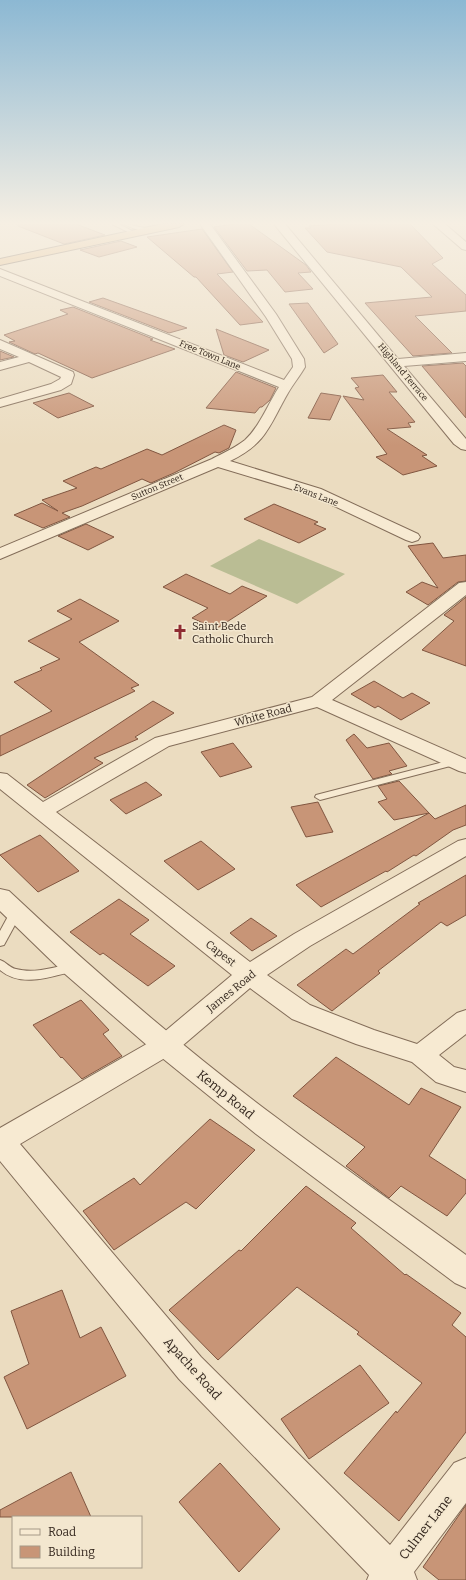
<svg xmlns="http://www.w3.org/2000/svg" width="466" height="1580" viewBox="0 0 466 1580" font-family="Bitter,serif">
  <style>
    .cemetery { fill: #babd94 }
    .building { fill: #c89577; stroke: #815640 }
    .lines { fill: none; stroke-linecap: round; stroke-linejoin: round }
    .service-casing { stroke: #836d59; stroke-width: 2 }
    .minor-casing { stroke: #836d59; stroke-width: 2 }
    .tertiary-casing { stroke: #836d59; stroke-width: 2 }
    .trunk-casing { stroke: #513c2d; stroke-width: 2 }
    .service { fill: #f7ead2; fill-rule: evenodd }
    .minor { fill: #f7ead2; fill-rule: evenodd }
    .tertiary { fill: #f7ead2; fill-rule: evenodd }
    .trunk { fill: #e2b376; fill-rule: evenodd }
    .labels { text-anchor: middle; stroke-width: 3; stroke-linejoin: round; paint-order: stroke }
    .far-street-label { font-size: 9px; fill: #33261d; stroke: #f3e7cf }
    .poi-label { font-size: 11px; fill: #33261d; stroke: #f3e7cf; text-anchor: start }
    .street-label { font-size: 11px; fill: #33261d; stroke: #f3e7cf }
    .near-street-label { font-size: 13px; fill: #33261d; stroke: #f3e7cf }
  </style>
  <rect width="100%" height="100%" fill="#ebdcc0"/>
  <!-- cemetery -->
  <polygon class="cemetery" points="259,539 345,574 297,604 210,566"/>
  <!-- building -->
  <g class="building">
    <polygon points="18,224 76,224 105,235 64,244 18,226"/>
    <polygon points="235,224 249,224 306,265 311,272 298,273 313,289 285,292 267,270 247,271 214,227"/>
    <polygon points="338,224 410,224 443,258 432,264 466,295 466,311 415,316 452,353 413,356 365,303 432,297 401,267 327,252 305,228 311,228 309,226"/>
    <polygon points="202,229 233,272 217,274 263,322 240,325 196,277 194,277 147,237"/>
    <polygon points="121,241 137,247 99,257 80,250"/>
    <polygon points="103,298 187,328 169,333 89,302"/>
    <polygon points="308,303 338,344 324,353 289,304"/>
    <polygon points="73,307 153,339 150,340 175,349 92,378 38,353 35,354 9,342 15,341 4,335 68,314 60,310"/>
    <polygon points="216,329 269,350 243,362 224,355"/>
    <polygon points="0,351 14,357 0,360"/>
    <polygon points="463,363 466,366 466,418 422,366"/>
    <polygon points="236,372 276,388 270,400 262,407 260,407 255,413 206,408"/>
    <polygon points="383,375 397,392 389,392 415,422 408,423 411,427 387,429 427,455 422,456 437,466 403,475 376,457 387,454 343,396 364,400 355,388 359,387 351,378"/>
    <polygon points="69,393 94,406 58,418 33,403"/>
    <polygon points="321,393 341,396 330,420 308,418"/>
    <polygon points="224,425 236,430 229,448 219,453 215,452 174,473 151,483 142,479 82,506 62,513 70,517 43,528 14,515 42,503 58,511 42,500 77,488 63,481 96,467 101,469 147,449 162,455"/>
    <polygon points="274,504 318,522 314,524 326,529 299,543 244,519"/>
    <polygon points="86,524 114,537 88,550 58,536"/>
    <polygon points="433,543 443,558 466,555 466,581 458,582 428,605 406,592 422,582 438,588 408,546"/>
    <polygon points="186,574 230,594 242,586 267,596 216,629 192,618 208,608 163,587"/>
    <polygon points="466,597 466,666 422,650 454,621 444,615"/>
    <polygon points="80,599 119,621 79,642 139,685 131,688 135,691 0,756 0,736 52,711 14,682 42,670 40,668 60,659 28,641 72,619 57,611"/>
    <polygon points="374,681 403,698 412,693 430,703 401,720 378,706 375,708 351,694"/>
    <polygon points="153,701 174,713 135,737 138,739 94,758 103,763 45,798 27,785"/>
    <polygon points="354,734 367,748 389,743 407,766 389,771 392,774 373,779 346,740"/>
    <polygon points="233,743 252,767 220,777 201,752"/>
    <polygon points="399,781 429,813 394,820 378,802 387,799 378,786"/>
    <polygon points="146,782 162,795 126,814 110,800"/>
    <polygon points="318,802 333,832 306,837 291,807"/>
    <polygon points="466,805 466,825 453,830 416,856 414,855 387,872 386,871 321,907 296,885 429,813 435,819"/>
    <polygon points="40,835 79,871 38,892 0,855"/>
    <polygon points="201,841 235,869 198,890 164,861"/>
    <polygon points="466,875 466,915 447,926 441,922 378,971 380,973 332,1011 297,985 346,949 353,954 420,904 418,903"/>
    <polygon points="119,899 149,920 130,934 175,966 148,986 103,953 100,955 70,932"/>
    <polygon points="251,918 277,936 252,951 230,933"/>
    <polygon points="81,1000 109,1030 103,1034 122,1056 82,1079 62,1057 61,1058 33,1025"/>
    <polygon points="336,1057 409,1105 421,1088 461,1107 429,1156 466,1180 466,1193 447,1216 401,1186 389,1198 346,1166 365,1147 293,1096"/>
    <polygon points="210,1119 255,1150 196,1209 186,1202 114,1250 83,1211 134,1178 140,1185"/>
    <polygon points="306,1186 356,1223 351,1228 405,1275 406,1274 461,1313 452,1325 466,1337 466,1432 399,1521 344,1473 396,1411 397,1413 422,1383 357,1334 359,1332 297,1287 218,1360 169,1310 239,1250 241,1251"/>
    <polygon points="62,1290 80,1338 101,1327 126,1376 27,1429 4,1377 29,1364 11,1311"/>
    <polygon points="360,1365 389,1403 309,1459 281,1419"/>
    <polygon points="220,1463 280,1529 239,1572 179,1502"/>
    <polygon points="71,1472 91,1517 0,1517 0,1510"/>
    <polygon points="466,1505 466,1580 439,1580 423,1567"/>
  </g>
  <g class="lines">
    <defs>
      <g id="service">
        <polygon points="112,224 119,224 132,231 128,232"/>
        <path d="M124 224C130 224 134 226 140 227 146 229 151 226 156 229 147 234 133 229 124 224Z"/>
        <polygon points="455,759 458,760 460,762 458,764 320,800 315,797 316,795"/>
        <polygon points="16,908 20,909 22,912 4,945 0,946 0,931 12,909"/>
        <path d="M0 960C6 962 10 968 16 969 35 974 55 967 74 963L78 964 80 967 78 970 74 971C50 977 21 988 0 970Z"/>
      </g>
      <g id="minor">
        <path d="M200 224H210L276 314 304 359 305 367C300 376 293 384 288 393 269 426 267 443 230 461L321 489 418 534 420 537 418 540 412 542 406 540 311 495 218 467 0 559V548L212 459C223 453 235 448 245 440 260 426 268 404 279 387L0 276V269L284 380 293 367 292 359 266 317Z"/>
        <polygon points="274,224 285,224 398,359 466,353 466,361 404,366 466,439 466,450 461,449 454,444"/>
        <polygon points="433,224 445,224 466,242 466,250 462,249"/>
        <polygon points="0,340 73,372 74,375 71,384 61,390 0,407 0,399 51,384 60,379 61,377 29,362 0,370 0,362 19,357 0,349"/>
        <polygon points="466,582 466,595 332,700 466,759 466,773 459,771 317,707 169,746 56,812 250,962 294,934 458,841 466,839 466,856 310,946 267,975 310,1005 374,1030 417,1044 457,1013 466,1010 466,1034 439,1055 454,1067 466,1070 466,1092 436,1082 412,1062 356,1044 292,1019 250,988 175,1052 20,1144 201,1357 390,1545 454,1463 466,1458 466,1503 414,1572 417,1580 367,1580 369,1575 179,1379 0,1161 0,1128 157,1038 232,975 0,789 0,773 7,774 43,802 155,738 312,697 459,583"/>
      </g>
      <path id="tertiary" d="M0 889 9 891C94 971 183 1048 277 1118 339 1165 403 1209 466 1255V1288L455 1283 256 1134 156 1053 65 974 0 911Z"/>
      <polygon id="trunk" points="163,224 184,224 179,227 0,265 0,259"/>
    </defs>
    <!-- service casing -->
    <use href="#service" class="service-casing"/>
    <!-- minor casing -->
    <use href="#minor" class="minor-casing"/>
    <!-- tertiary casing -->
    <use href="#tertiary" class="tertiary-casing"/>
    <!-- trunk casing -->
    <use href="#trunk" class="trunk-casing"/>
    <!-- service -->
    <use href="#service" class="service"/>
    <!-- minor -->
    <use href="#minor" class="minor"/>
    <!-- tertiary -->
    <use href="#tertiary" class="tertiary"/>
    <!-- trunk -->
    <use href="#trunk" class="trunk"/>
  </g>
  <!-- sky -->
  <linearGradient id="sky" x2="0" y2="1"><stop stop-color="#8cb8d3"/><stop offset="0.5" stop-color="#f6efe3"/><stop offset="1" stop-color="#f6efe3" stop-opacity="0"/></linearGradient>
  <rect width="466" height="446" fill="url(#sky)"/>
  <!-- icons -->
  <defs>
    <symbol id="church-bare" viewBox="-9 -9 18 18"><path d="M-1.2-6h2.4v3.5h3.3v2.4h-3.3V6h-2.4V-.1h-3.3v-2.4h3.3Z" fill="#8f2c32" stroke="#f3e7cf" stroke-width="2.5" paint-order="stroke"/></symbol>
  </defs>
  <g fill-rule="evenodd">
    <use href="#church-bare" x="169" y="621" width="22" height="22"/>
  </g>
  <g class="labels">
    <!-- far-street labels -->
    <g class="far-street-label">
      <text transform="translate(210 355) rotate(22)" y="3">Free Town Lane</text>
      <text transform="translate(403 372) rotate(50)" y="3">Highland Terrace</text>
      <text transform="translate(157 487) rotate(-23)" y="3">Sutton Street</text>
      <text transform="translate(316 495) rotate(21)" y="3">Evans Lane</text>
    </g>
    <!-- poi labels -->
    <g class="poi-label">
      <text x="192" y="630">Saint Bede<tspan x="192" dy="13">Catholic Church</tspan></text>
    </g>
    <!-- street labels -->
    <g class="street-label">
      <text transform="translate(263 715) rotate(-15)" y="4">White Road</text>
      <text transform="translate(221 953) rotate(38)" y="4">Capest</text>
      <text transform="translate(231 991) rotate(-39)" y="4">James Road</text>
    </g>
    <!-- near-street labels -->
    <g class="near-street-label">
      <text transform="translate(226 1094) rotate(39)" y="5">Kemp Road</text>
      <text transform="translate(193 1368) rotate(48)" y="5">Apache Road</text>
      <text transform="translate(425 1527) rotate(-52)" y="5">Culmer Lane</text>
    </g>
  </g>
  <!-- legend -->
  <rect x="12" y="1516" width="130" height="52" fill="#f3e7cf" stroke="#a69a88"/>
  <rect x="20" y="1529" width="20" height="6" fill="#f7ead2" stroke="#a69a88"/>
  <text x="48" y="1536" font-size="12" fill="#33261d">Road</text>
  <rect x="20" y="1546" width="20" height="12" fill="#c89577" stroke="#a69a88"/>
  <text x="48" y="1556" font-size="12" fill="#33261d">Building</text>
</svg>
